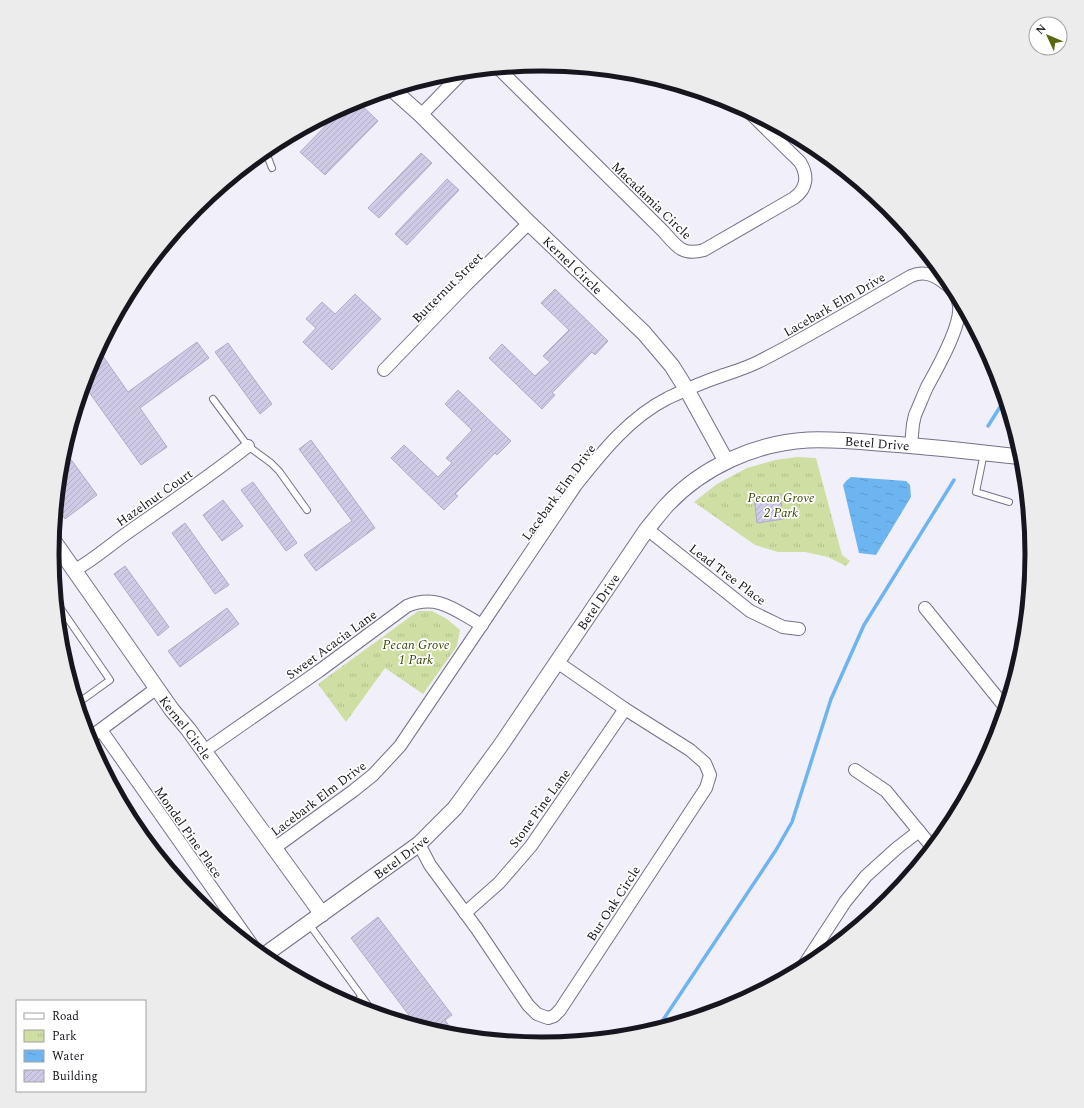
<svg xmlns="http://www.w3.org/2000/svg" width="1084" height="1108" viewBox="0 0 1084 1108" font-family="Spectral,serif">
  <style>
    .park { fill: url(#park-tufts) }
    .water { fill: url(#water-ripples) }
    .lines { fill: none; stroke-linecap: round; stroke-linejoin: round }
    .stream { stroke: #6cb5f1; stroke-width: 3.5 }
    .building { fill: url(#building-hatch); stroke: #afacc7 }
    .service-casing { stroke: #74718a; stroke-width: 8 }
    .minor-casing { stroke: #74718a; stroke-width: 14 }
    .tertiary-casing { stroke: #74718a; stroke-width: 17 }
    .service { stroke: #fff; stroke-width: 6 }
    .minor { stroke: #fff; stroke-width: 12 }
    .tertiary { stroke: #fff; stroke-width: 15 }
    .labels { text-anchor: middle; stroke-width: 3.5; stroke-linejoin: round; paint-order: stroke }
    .street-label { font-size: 13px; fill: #17161f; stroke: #fff }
    .park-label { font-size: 13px; font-style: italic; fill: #3b4602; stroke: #fff }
    .rim { fill: none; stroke: #17161f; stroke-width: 5 }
  </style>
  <defs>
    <pattern id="park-tufts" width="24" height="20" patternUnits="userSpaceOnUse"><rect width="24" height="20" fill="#cfdfa3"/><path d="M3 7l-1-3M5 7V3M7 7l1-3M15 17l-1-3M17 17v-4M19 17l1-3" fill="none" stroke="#b1bf8c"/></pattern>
    <pattern id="water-ripples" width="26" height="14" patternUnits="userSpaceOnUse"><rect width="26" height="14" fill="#6cb5f1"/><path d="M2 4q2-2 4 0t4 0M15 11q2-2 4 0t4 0" fill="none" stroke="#5d9bce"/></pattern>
    <pattern id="building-hatch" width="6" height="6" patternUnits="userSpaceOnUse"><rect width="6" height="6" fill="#cfcbe7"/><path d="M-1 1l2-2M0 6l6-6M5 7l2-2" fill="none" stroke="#b1aec6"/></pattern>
  </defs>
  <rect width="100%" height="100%" fill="#f0effa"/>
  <!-- park -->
  <g class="park">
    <polygon points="797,457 816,458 842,555 850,561 846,566 828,557 805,552 778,552 755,545 694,502 717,484 747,468 775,460"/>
    <polygon points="418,611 432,611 447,619 460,630 457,646 423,694 385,668 346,722 318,684"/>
  </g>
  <!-- water -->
  <polygon class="water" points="851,477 906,481 910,485 911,497 876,555 859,553 843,485 846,481"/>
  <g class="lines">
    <!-- stream -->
    <g class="stream">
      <polyline points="988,426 1000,407 1004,398"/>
      <polyline points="657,1029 776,850 792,822 831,699 864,625 954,480"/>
    </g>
  </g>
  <!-- building -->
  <g class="building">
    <polygon points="357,101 378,121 325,175 300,152 343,108"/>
    <polygon points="421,153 432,163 379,218 368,208"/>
    <polygon points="447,179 459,190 407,245 395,234"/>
    <polygon points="555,289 608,341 595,355 592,352 552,393 555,395 542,409 489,358 502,344 535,376 550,362 543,356 569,330 541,303"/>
    <polygon points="355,294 381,319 332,370 303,342 316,328 306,319 322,302 335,314"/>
    <polygon points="197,342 209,358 140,408 167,447 141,465 84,385 89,366 98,349 128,392"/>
    <polygon points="228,343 272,404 260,414 215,352"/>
    <polygon points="458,390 511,441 497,455 495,453 455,494 458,496 444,510 391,458 404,445 438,477 452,463 446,458 472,430 445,404"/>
    <polygon points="311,440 375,528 316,571 304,555 352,521 299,449"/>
    <polygon points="64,450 97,495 65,519 57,507 61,458"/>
    <polygon points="253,482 297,543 286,551 241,490"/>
    <polygon points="780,494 783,519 757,523 754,497"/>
    <polygon points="223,500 243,526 222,541 203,515"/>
    <polygon points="185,523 229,585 215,594 172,533"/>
    <polygon points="125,566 169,627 158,636 114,574"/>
    <polygon points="227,608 239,624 180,667 168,651"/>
    <polygon points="378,917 452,1015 445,1020 456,1036 446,1035 417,1026 351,938"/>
  </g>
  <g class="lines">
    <defs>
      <g id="service">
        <polyline points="265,150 272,168"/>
        <polyline points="213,399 248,446 271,463 279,471 307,510"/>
        <polyline points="984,453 976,492 1009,502"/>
        <polyline points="57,603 110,680 78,703"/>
        <polyline points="309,924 373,1012"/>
        <polyline points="351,1005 362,997"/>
      </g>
      <g id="minor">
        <path d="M498 68 664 232C677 247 683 256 704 250L794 198C808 188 808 175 800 162L748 111"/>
        <polyline points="421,115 463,72"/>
        <polyline points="384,370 466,285 529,223"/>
        <polyline points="647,529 750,611 783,627 799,629"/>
        <path d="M75 570C95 559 111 544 130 531 170 503 210 476 248 446"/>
        <polyline points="925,608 1005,707"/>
        <polyline points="101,730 255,949"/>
        <polyline points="88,739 157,688"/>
        <path d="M204 751 319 671 407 606C438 593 456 611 482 625"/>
        <polyline points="855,770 886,791 932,847"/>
        <polyline points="419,844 430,865 477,929 528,1005 537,1014 548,1018 554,1016 560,1010 706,788 710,775 705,763 690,750 625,709 557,662"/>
        <path d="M273 849 353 791 373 775 400 746 576 485C602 452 630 417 668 398 685 390 703 382 721 376 733 372 746 368 758 362 810 336 860 305 911 276 923 271 932 274 942 281 951 287 957 294 959 305 962 325 937 369 927 387 923 396 919 406 915 415L913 424 911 445"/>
        <polyline points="465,913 499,883 531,846 625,709"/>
        <polyline points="802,968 845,902 866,876 897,848 919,831"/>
      </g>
      <g id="tertiary">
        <path id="s1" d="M393 90 421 115 529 223 644 333 672 366 687 390 726 461"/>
        <path id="s2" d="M53 540 172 710 188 729 322 914"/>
        <path id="s3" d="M263 956 419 844 455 808 501 745 647 529C653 522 659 514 666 506 702 467 755 443 808 440 831 439 855 441 878 443 926 446 974 452 1022 457"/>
      </g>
    </defs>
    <!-- service casing -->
    <use href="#service" class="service-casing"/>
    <!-- minor casing -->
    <use href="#minor" class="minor-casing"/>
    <!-- tertiary casing -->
    <use href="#tertiary" class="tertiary-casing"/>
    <!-- service -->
    <use href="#service" class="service"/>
    <!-- minor -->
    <use href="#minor" class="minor"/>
    <!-- tertiary -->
    <use href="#tertiary" class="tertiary"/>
  </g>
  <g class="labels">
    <!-- street labels -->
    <g class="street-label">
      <text transform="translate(652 200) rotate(44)" y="5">Macadamia Circle</text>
      <text dy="5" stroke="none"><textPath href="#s1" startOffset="251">Kernel Circle</textPath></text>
      <text transform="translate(447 287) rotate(-45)" y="5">Butternut Street</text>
      <text transform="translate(834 304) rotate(-30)" y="5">Lacebark Elm Drive</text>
      <text dy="5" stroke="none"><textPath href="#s3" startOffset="841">Betel Drive</textPath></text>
      <text transform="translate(558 492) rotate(-54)" y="5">Lacebark Elm Drive</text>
      <text transform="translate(154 497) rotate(-35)" y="5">Hazelnut Court</text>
      <text transform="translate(728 574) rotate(37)" y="5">Lead Tree Place</text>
      <text dy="5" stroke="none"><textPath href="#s3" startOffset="494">Betel Drive</textPath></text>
      <text transform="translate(331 644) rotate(-36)" y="5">Sweet Acacia Lane</text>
      <text dy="5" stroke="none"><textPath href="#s2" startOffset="230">Kernel Circle</textPath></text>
      <text transform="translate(318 798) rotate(-37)" y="5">Lacebark Elm Drive</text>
      <text transform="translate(539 808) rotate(-54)" y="5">Stone Pine Lane</text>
      <text transform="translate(189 832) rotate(55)" y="5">Mondel Pine Place</text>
      <text dy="5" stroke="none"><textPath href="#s3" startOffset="170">Betel Drive</textPath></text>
      <text transform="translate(613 903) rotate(-57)" y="5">Bur Oak Circle</text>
    </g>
    <!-- park labels -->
    <g class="park-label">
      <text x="781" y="502">Pecan Grove<tspan x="781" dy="15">2 Park</tspan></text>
      <text x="416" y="649">Pecan Grove<tspan x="416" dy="15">1 Park</tspan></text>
    </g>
  </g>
  <!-- crop -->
  <path d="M0 0H1084V1108H0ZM59 554a483 483 0 1 1 966 0a483 483 0 1 1-966 0Z" fill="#ececed" fill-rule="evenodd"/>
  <path class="rim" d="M59 554a483 483 0 1 1 966 0a483 483 0 1 1-966 0Z"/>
  <!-- legend -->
  <rect x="16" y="1000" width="130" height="92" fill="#ffffff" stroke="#a2a2a5"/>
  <rect x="24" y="1013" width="20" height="6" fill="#ffffff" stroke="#a2a2a5"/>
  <text x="52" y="1020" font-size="12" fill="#17161f">Road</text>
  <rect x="24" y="1030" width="20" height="12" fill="url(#park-tufts)" stroke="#a2a2a5"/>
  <text x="52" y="1040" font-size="12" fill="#17161f">Park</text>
  <rect x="24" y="1050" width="20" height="12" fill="url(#water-ripples)" stroke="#a2a2a5"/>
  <text x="52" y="1060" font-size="12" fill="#17161f">Water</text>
  <rect x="24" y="1070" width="20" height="12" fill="url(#building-hatch)" stroke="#a2a2a5"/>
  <text x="52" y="1080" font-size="12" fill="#17161f">Building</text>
  <!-- north arrow -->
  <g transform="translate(1048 36) rotate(314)"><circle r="19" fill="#ffffff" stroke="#a2a2a5"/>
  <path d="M0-3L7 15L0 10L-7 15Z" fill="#58670e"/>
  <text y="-6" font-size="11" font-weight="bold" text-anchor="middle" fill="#17161f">N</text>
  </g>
</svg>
